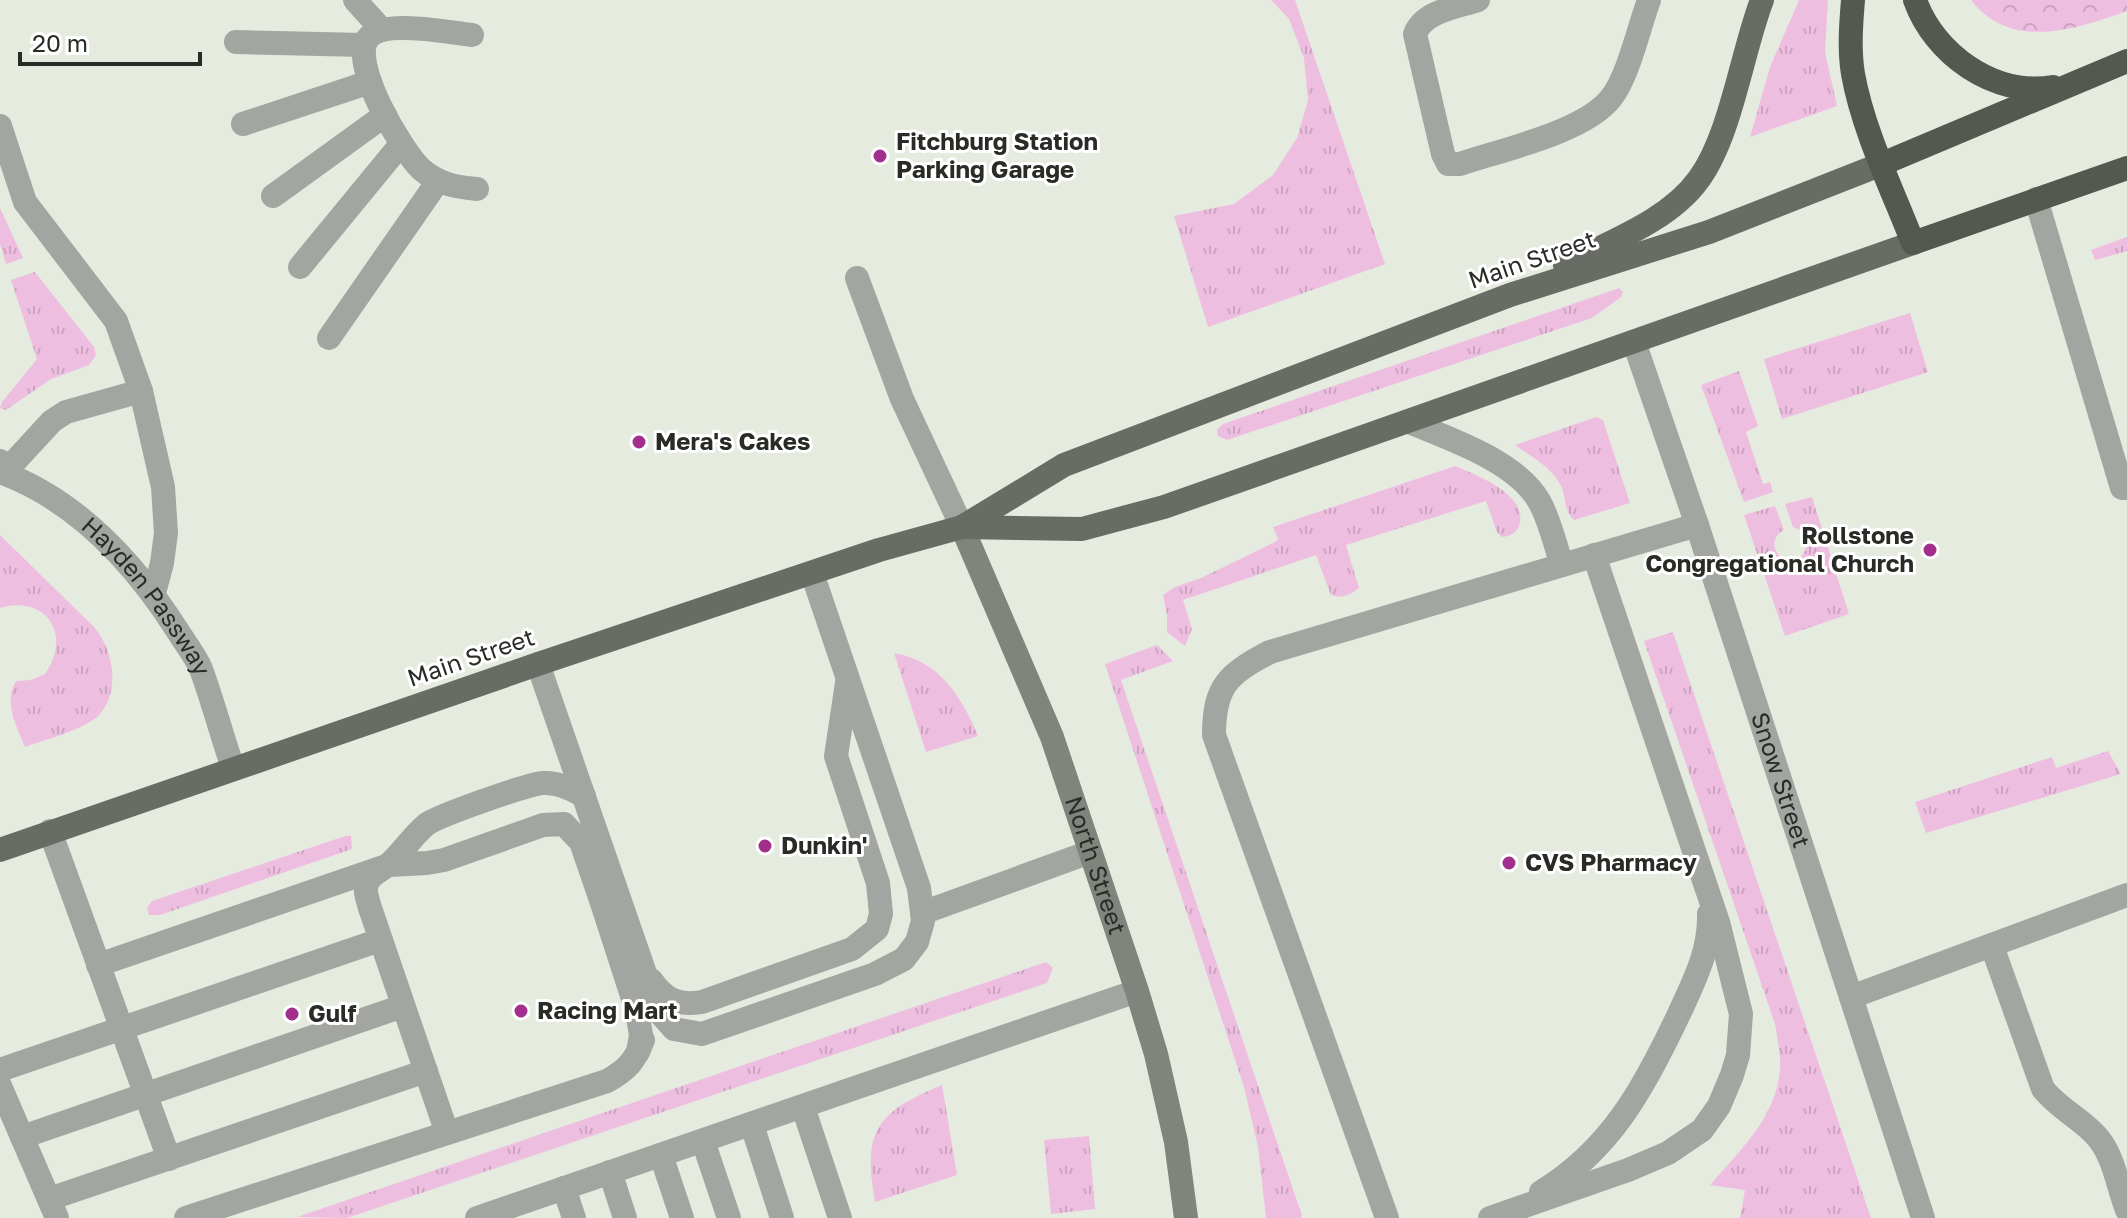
<svg xmlns="http://www.w3.org/2000/svg" width="2127" height="1218" viewBox="0 0 2127 1218" font-family="'Golos Text',sans-serif">
  <style>
    .grass { fill: url(#grass-tufts) }
    .park { fill: url(#park-crowns) }
    .lines { fill: none; stroke-linecap: round; stroke-linejoin: round }
    .lane { stroke: #a2a5a0; stroke-width: 24 }
    .street { stroke: #a2a5a0; stroke-width: 24 }
    .secondary { stroke: #81847d; stroke-width: 24 }
    .primary { stroke: #686c64; stroke-width: 24 }
    .highway { stroke: #54584f; stroke-width: 24 }
    .poi-dot { fill: #a12f8b; stroke: #fff; stroke-width: 3 }
    .labels { text-anchor: middle; stroke-width: 6; stroke-linejoin: round; paint-order: stroke }
    .poi-label { font-size: 24px; font-weight: bold; fill: #292b27; stroke: #fff; text-anchor: start }
    .street-label { font-size: 24px; fill: #292b27; stroke: #fff }
  </style>
  <defs>
    <pattern id="grass-tufts" width="24" height="20" patternUnits="userSpaceOnUse" patternTransform="scale(2)"><rect width="24" height="20" fill="#eebee1"/><path d="M3 7l-1-3M5 7V3M7 7l1-3M15 17l-1-3M17 17v-4M19 17l1-3" fill="none" stroke="#cca3c1"/></pattern>
    <pattern id="park-crowns" width="20" height="18" patternUnits="userSpaceOnUse" patternTransform="scale(2)"><rect width="20" height="18" fill="#eebee1"/><path d="M2 6a3 3 0 1 1 6 0M12 15a3 3 0 1 1 6 0" fill="none" stroke="#cca3c1"/></pattern>
  </defs>
  <rect width="100%" height="100%" fill="#e6ebe0"/>
  <!-- grass -->
  <g class="grass">
    <polygon points="1271,0 1295,0 1385,264 1208,327 1174,216 1234,204 1273,175 1297,138 1308,100 1304,58 1289,19"/>
    <polygon points="1799,0 1828,0 1825,52 1837,106 1750,137 1770,67"/>
    <polygon points="0,208 23,258 6,264 0,244"/>
    <polygon points="2127,237 2127,251 2095,260 2091,250"/>
    <polygon points="35,272 94,347 96,355 89,365 51,379 6,410 0,408 2,402 37,359 11,280"/>
    <polygon points="1619,288 1623,292 1621,297 1592,318 1227,440 1218,436 1217,430 1223,424"/>
    <polygon points="1910,313 1928,372 1782,419 1764,359"/>
    <polygon points="1739,371 1758,426 1746,432 1763,484 1770,482 1773,492 1744,502 1701,385"/>
    <path d="M1596 417 1603 420 1630 503 1574 520C1563 510 1567 497 1560 484 1551 467 1530 456 1515 445Z"/>
    <path d="M1455 466C1476 475 1525 493 1520 522 1518 532 1512 536 1502 537L1497 532 1486 501 1346 545 1359 588C1350 595 1342 599 1331 595L1316 555 1183 600 1192 629 1185 646 1167 632V615L1163 595 1175 587 1201 578 1275 542 1278 539 1273 527Z"/>
    <path d="M1812 497 1849 614 1785 636 1744 515 1775 506 1784 530C1770 538 1772 551 1784 560 1796 564 1806 555 1807 543L1802 531 1793 527 1785 504Z"/>
    <path d="M0 535 94 627C113 649 121 690 100 714 85 730 46 739 25 747 17 727 3 702 16 681L31 680 45 674C73 635 46 594 0 608Z"/>
    <path d="M1673 632 1871 1218H1740L1745 1190 1710 1185C1740 1150 1777 1117 1780 1068 1781 1054 1777 1038 1775 1024L1644 641Z"/>
    <polygon points="1157,645 1173,661 1121,680 1302,1216 1300,1218 1266,1218 1258,1147 1244,1087 1105,664"/>
    <path d="M894 653C940 661 961 696 978 736L926 752Z"/>
    <polygon points="2108,751 2121,774 1926,833 1915,802 2052,757 2056,768"/>
    <polygon points="345,836 351,836 352,848 349,850 160,915 149,915 147,908 152,901"/>
    <polygon points="1046,962 1053,968 1047,983 347,1218 297,1217"/>
    <path d="M942 1085 957 1175 875 1202C862 1130 877 1112 942 1085Z"/>
    <polygon points="1089,1136 1095,1209 1051,1214 1044,1140"/>
  </g>
  <!-- park -->
  <path class="park" d="M1971 0H2127V11C2076 29 2011 52 1971 0Z"/>
  <g class="lines">
    <!-- lane -->
    <g class="lane">
      <polyline points="355,0 382,30"/>
      <path d="M1478 0C1457 7 1424 11 1415 34L1443 154 1448 164H1460C1501 150 1585 132 1611 98 1628 77 1639 27 1649 0"/>
      <path d="M472 35C449 33 386 19 369 37 347 60 402 151 421 169 438 184 455 187 477 189"/>
      <polyline points="236,42 364,45"/>
      <polyline points="243,124 370,82"/>
      <polyline points="0,126 25,202 116,321 141,391 163,487 166,533 162,563 154,593"/>
      <polyline points="273,196 385,115"/>
      <polyline points="2036,199 2122,488 2127,488"/>
      <polyline points="300,267 401,144"/>
      <polyline points="857,278 902,399 962,527"/>
      <polyline points="329,338 438,181"/>
      <path d="M1409 422C1450 439 1516 461 1539 501 1550 520 1555 545 1562 565"/>
      <polyline points="0,461 4,473 52,421 66,412 141,391"/>
      <polyline points="538,664 658,1011 674,1029 702,1034 875,974 904,959 917,942 923,921 919,888 812,573"/>
      <polyline points="50,831 169,1159"/>
      <polyline points="922,913 1090,852"/>
      <path d="M1992 946 2043 1089C2061 1111 2084 1120 2099 1139 2114 1158 2118 1187 2127 1210"/>
      <polyline points="98,965 389,865 427,863 444,860 543,825 564,824 581,842 601,900 637,1011 641,1035 638,1052"/>
      <path d="M651 980C665 1000 678 1006 702 1002L852 949 877 929 881 914 878 883 836 756 847 683"/>
      <polyline points="1851,997 2127,895"/>
      <polyline points="0,1070 380,940"/>
      <polyline points="803,1107 840,1218"/>
      <polyline points="752,1125 782,1218"/>
      <path d="M447 1133 370 908C368 900 364 892 367 884 370 874 381 871 389 864 403 852 412 836 427 824 440 815 528 784 543 783 558 782 571 789 584 796"/>
      <polyline points="22,1137 403,1006"/>
      <polyline points="703,1141 729,1218"/>
      <polyline points="661,1155 682,1218"/>
      <polyline points="610,1172 625,1218"/>
      <polyline points="564,1188 574,1218"/>
      <path d="M1541 1192C1611 1150 1645 1086 1679 1014 1694 981 1710 951 1709 914"/>
      <polyline points="49,1199 426,1071"/>
      <path d="M186 1218 607 1081C627 1070 635 1061 643 1040"/>
      <polyline points="477,1218 1137,991"/>
      <path d="M1387 1218 1214 735C1214 686 1228 674 1270 652L1697 525"/>
      <polyline points="1490,1218 1628,1170 1668,1153 1702,1130 1719,1106 1732,1075 1738,1055 1741,1014 1718,922 1594,555"/>
    </g>
    <!-- street -->
    <g class="street">
      <path id="s1" d="M1634 342 1697 525 1923 1218"/>
      <path id="s2" d="M0 472C77 500 136 565 179 633 186 644 196 657 201 669 213 702 222 736 233 768"/>
      <polyline points="0,1086 57,1218"/>
    </g>
    <!-- secondary -->
    <path class="secondary" id="s3" d="M962 527 1052 737 1137 991 1156 1054 1176 1142 1186 1218"/>
    <!-- primary -->
    <g class="primary">
      <path d="M1565 265C1609 242 1669 221 1699 179 1731 135 1742 52 1762 0"/>
      <polyline points="962,527 1082,529 1164,507 1913,243"/>
      <polyline points="0,850 538,664 879,550 962,527 1064,465 1510,295 1709,232 1882,164"/>
    </g>
    <!-- highway -->
    <g class="highway">
      <path d="M1853 0C1851 24 1849 50 1853 74 1863 130 1892 189 1913 243L2127 168"/>
      <path d="M1915 0C1934 54 1994 97 2053 87"/>
      <polyline points="1882,164 2127,61"/>
    </g>
  </g>
  <!-- markers -->
  <g class="poi-dot">
    <circle cx="880" cy="156" r="8"/>
    <circle cx="639" cy="442" r="8"/>
    <circle cx="1930" cy="550" r="8"/>
    <circle cx="765" cy="846" r="8"/>
    <circle cx="1509" cy="863" r="8"/>
    <circle cx="521" cy="1011" r="8"/>
    <circle cx="292" cy="1014" r="8"/>
  </g>
  <g class="labels">
    <!-- poi labels -->
    <g class="poi-label">
      <text x="896" y="150">Fitchburg Station<tspan x="896" dy="28">Parking Garage</tspan></text>
      <text x="655" y="450">Mera's Cakes</text>
      <text x="1914" y="544" text-anchor="end">Rollstone<tspan x="1914" dy="28">Congregational Church</tspan></text>
      <text x="781" y="854">Dunkin'</text>
      <text x="1525" y="871">CVS Pharmacy</text>
      <text x="537" y="1019">Racing Mart</text>
      <text x="308" y="1022">Gulf</text>
    </g>
    <!-- street labels -->
    <g class="street-label">
      <text transform="translate(1532 260) rotate(-19)" y="8">Main Street</text>
      <text dy="8" stroke="none"><textPath href="#s2" startOffset="196">Hayden Passway</textPath></text>
      <text transform="translate(471 658) rotate(-19)" y="8">Main Street</text>
      <text dy="8" stroke="none"><textPath href="#s1" startOffset="462">Snow Street</textPath></text>
      <text dy="8" stroke="none"><textPath href="#s3" startOffset="364">North Street</textPath></text>
    </g>
  </g>
  <!-- scale -->
  <path d="M20 52v12h180v-12" fill="none" stroke="#292b27" stroke-width="4"/>
  <text x="32" y="52" font-size="24" fill="#292b27" stroke="#ffffff" stroke-width="6" paint-order="stroke">20 m</text>
</svg>
